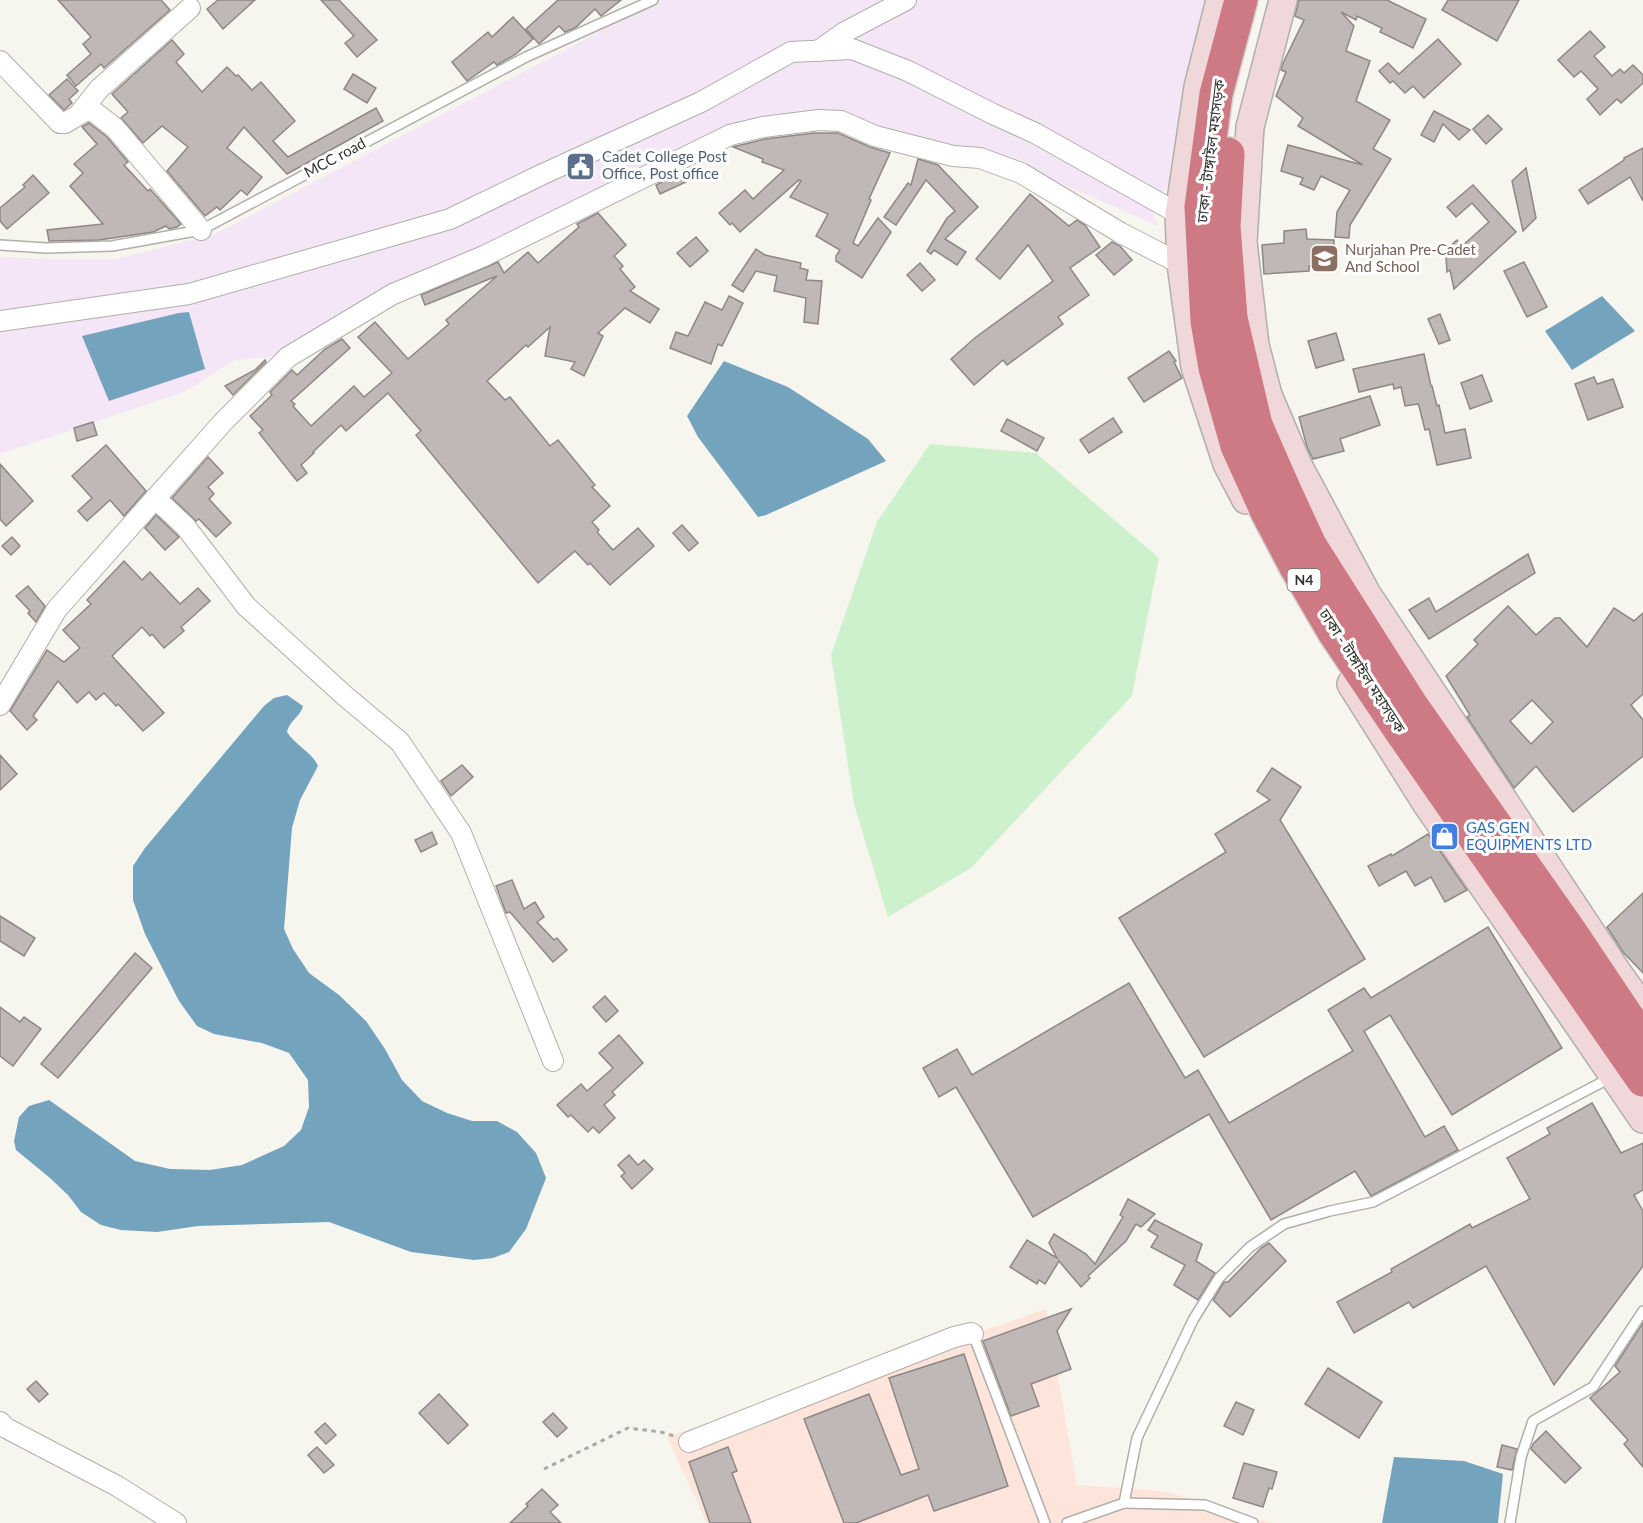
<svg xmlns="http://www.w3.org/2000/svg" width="1643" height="1523" viewBox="0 0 1643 1523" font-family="Lato,'Noto Sans Bengali',sans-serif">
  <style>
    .industrial { fill: #fde5db }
    .education { fill: #f4e5f7 }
    .green { fill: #cef1cd }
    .water { fill: #74a3be }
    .building { fill: #bfb8b6; stroke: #8e8786; stroke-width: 1.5; fill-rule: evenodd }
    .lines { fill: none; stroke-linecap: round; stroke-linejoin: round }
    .lane-casing { stroke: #b0afa9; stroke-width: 12 }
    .street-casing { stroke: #b0afa9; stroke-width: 22 }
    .secondary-casing { stroke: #b0afa9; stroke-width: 30 }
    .highway-casing { stroke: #d2d2d1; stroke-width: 36 }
    .path { stroke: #a9a8a3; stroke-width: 3; stroke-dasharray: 4.5 4.5; stroke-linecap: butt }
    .lane { stroke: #fff; stroke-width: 9 }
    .street { stroke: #fff; stroke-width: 20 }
    .secondary { stroke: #f0d7da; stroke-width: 27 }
    .highway { stroke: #ce7a84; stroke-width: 33 }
    .labels { text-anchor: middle; stroke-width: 6; stroke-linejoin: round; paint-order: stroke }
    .shield { fill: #fff; stroke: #70706e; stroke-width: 1.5 }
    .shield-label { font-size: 14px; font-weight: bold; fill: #323230 }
    .street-label { font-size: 15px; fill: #323230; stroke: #fff }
    .service-label { font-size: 15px; fill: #4e5e75; stroke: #fff; text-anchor: start }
    .education-label { font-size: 15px; fill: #785e54; stroke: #fff; text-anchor: start }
    .shop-label { font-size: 15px; fill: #366cbe; stroke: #fff; text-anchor: start }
  </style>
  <rect width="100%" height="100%" fill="#f6f5ee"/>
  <!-- industrial -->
  <polygon class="industrial" points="1046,1309 1077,1485 1163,1491 1271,1523 707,1523 667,1437"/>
  <!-- education -->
  <polygon class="education" points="660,0 1211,0 1175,163 1170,165 1170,185 1156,200 1153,218 1159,226 1013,163 876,132 762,122 286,355 235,360 184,392 0,454 0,257 48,259 116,259 215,234"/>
  <!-- green -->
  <polygon class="green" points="930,444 1036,453 1159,558 1132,696 971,868 888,917 854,804 831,655 877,522"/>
  <!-- water -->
  <g class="water">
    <polygon points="1602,296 1635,331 1572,370 1545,331"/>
    <polygon points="189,312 205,369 109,401 82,336 179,313"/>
    <polygon points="724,361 788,387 868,439 886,461 766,515 758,517 698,437 687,416"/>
    <path d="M287 695 303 706C301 716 289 721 287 732 295 745 313 753 318 766L300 800 292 828 284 929 293 949 309 973 339 995 366 1021 385 1049 402 1080 422 1101 447 1113 472 1121H497L517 1132 536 1153 546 1178 526 1229 509 1252 493 1258 474 1260 411 1252 329 1222 198 1226 157 1232 121 1230 101 1225 81 1212 68 1195 50 1178 16 1150 14 1141 19 1117 29 1106 49 1100 135 1161 170 1169 210 1170 242 1165 284 1146 301 1130 309 1107 308 1080 289 1053 262 1043 214 1034 197 1026 179 1001 145 934 133 900V866L145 848 264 706 274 698Z"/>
    <polygon points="1394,1457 1464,1461 1503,1474 1498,1523 1382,1523"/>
  </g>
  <!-- building -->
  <g class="building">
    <polygon points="58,0 161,0 170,10 104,68 101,64 76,86 67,75 91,54 83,44 91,37"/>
    <polygon points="218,0 255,0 223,29 207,9"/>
    <polygon points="321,0 339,0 377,40 357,57 345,43 354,36"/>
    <polygon points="558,0 621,0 601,16 595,9 575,28 565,32 559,26 539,44 526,29"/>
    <polygon points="1299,0 1387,0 1426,19 1413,48 1380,32 1382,28 1357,16 1356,20 1341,12 1354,26 1346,51 1370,61 1356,101 1390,120 1373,149 1391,159 1350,225 1349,238 1335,237 1337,212 1350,190 1321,176 1314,190 1300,184 1303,178 1281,171 1288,145 1363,165 1298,126 1303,118 1276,96 1286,72 1281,70 1283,63 1304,20 1295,16"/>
    <polygon points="1448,0 1519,0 1497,41 1442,10"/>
    <polygon points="513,17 533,39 516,54 497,65 494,62 467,81 452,62 488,32 492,37"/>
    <polygon points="1590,31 1605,47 1594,56 1612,76 1620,69 1624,73 1633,65 1643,75 1643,83 1621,103 1617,99 1600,115 1587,99 1598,89 1581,71 1574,77 1558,60"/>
    <polygon points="1438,39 1461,64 1424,98 1413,86 1405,93 1393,81 1390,83 1379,71 1388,63 1399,74"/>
    <polygon points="172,40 184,54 176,62 202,92 227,67 236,76 238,75 252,90 261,82 295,121 273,141 288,157 376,108 383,121 287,174 244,127 227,148 262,177 247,195 241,190 220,210 217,207 205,216 167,171 188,147 162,126 143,143 121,118 128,112 112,94"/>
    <polygon points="353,74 376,88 367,103 344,89"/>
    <polygon points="67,79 78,91 69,99 72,103 64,110 49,95"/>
    <polygon points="1434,111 1470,130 1459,140 1443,124 1434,142 1421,135"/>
    <polygon points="1488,115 1502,129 1486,144 1473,129"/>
    <polygon points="89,123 107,137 128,162 124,165 148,191 150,189 181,224 177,227 169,229 166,226 153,232 99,240 49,241 47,230 103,224 70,186 83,173 74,164 97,144 82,127"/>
    <polygon points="814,133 838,133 870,147 890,153 869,199 871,200 853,243 858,246 878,218 891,232 862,278 836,261 836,256 840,250 816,236 828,214 790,197 801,181 799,180 740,232 732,223 730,225 719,213 745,190 753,199 784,170 762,162 763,159 733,147 765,139"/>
    <polygon points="1643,148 1643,201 1630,177 1588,204 1579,190 1624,160 1624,158"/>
    <polygon points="918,159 938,165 978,207 945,239 966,252 957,265 934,250 931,254 927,251 947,218 955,211 926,180 896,225 884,217 908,183 911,185"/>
    <polygon points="1526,168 1536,218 1523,231 1512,181"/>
    <polygon points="681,172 686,182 660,194 656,185"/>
    <polygon points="33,175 49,193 7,229 0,221 0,208 25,187 23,185"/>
    <polygon points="1473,185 1516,232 1454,289 1450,270 1447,272 1446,257 1442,253 1457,240 1462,246 1489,222 1472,203 1456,217 1447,207"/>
    <polygon points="1030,194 1069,226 1077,220 1085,225 1100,247 1070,268 1089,295 1058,317 1063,324 1007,365 1003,360 974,385 951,359 976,337 1053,281 1028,245 1000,279 976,259"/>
    <polygon points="598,213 626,245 614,256 623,266 620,269 635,287 630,291 659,309 650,323 625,308 598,333 603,336 584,376 571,369 575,362 545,356 550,327 528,347 526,345 487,381 505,400 510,397 550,446 558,440 595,485 592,487 610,506 592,522 599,530 597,532 613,550 638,528 654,546 610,585 590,563 588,565 575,551 538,583 416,435 421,431 388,393 346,431 341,425 313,452 314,453 301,465 307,473 297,481 259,433 263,430 250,416 272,395 270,392 292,370 297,375 325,349 342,339 350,348 291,401 295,404 293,406 311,426 354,386 364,397 392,373 358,337 375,322 408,359 449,324 446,320 497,276 425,305 421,295 498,262 504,273 528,252 538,263 579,227 577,224"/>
    <polygon points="1306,229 1307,239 1334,240 1334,267 1309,266 1309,271 1264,274 1262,245 1284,243 1284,231"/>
    <polygon points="696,237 708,251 690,267 677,253"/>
    <polygon points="1112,242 1120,246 1132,260 1114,275 1096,255"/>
    <polygon points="756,249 765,255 801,263 800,268 808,270 806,280 822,281 818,324 804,322 806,298 774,291 777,276 756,271 743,292 732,285"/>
    <polygon points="1524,262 1547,307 1527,317 1504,271"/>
    <polygon points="920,263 935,280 922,291 907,275"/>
    <polygon points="729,296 743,303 722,346 718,344 711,364 670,348 676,332 688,336 705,302 722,310"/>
    <polygon points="1440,314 1450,340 1439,344 1428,319"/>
    <polygon points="1336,333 1344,360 1316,368 1308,341"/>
    <polygon points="1169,351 1176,361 1174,362 1182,378 1144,402 1128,378"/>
    <polygon points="1424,354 1431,386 1432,386 1437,406 1439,405 1445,433 1465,429 1471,458 1437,465 1429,429 1425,430 1419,406 1418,404 1405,406 1401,387 1394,389 1393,384 1359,392 1353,369"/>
    <polygon points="265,360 266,362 233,395 225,386 255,370"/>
    <polygon points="1482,375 1492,401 1470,409 1461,383"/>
    <polygon points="1594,377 1597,384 1613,379 1623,407 1588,420 1575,384"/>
    <polygon points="1370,396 1380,425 1340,439 1344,451 1313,459 1307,447 1299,417"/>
    <polygon points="1113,418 1122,432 1089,453 1080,440"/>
    <polygon points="1007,419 1044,438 1037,451 1001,431"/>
    <polygon points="93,422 97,435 77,441 74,428"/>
    <polygon points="106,445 146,491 124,516 110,500 87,521 78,511 92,498 72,476"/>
    <polygon points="208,457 223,473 208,487 214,494 209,499 231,523 216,537 199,519 196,521 172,498"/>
    <polygon points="0,464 33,501 6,526 0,519"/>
    <polygon points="156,515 179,537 165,550 145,528"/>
    <polygon points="682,525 698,543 689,551 673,533"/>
    <polygon points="12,537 20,546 11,555 2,546"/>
    <polygon points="1528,554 1535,573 1429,639 1409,610 1429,598 1436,612"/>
    <polygon points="124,561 142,580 150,572 180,604 198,588 210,601 181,627 184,631 164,648 152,634 150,636 142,627 112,656 164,713 143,731 118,704 116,706 104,693 96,700 89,692 77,703 58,681 33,716 37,720 27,730 10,711 47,650 64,662 80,648 63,630 91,604 87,600"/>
    <polygon points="28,586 45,606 36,622 28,613 30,611 16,596"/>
    <path d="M1508 606 1536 635 1555 618H1560L1587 647 1614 608 1634 621 1643 613V694L1631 705 1643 720V756L1573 812 1536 766 1514 788 1467 717 1470 715 1446 676 1478 644 1474 640ZM1532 700 1553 722 1531 744 1510 721Z"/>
    <polygon points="0,755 17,774 0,790"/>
    <polygon points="462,765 473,777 451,796 441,781"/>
    <polygon points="1272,768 1301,787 1280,820 1365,959 1204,1057 1119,918 1226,852 1215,834 1270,800 1257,791"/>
    <polygon points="432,832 437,844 421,852 415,840"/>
    <polygon points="1428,834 1467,890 1445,902 1431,877 1415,886 1406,871 1379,886 1368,866 1391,854 1392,856"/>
    <polygon points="512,880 524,909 535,902 544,917 537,922 554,940 557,938 567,950 553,962 510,912 506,913 496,886"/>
    <polygon points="1643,893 1643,973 1623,952 1607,927"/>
    <polygon points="0,916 35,938 24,956 0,941"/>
    <polygon points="1488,927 1562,1048 1452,1115 1390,1015 1364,1031 1425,1137 1444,1126 1458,1150 1371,1196 1355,1171 1271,1220 1209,1114 1033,1217 956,1087 939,1097 923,1068 957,1049 972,1075 1129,983 1185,1078 1198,1070 1229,1123 1353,1051 1328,1010 1364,988 1371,998"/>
    <polygon points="135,953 152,968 58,1078 41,1064"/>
    <polygon points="605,996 618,1011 606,1022 593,1007"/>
    <polygon points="0,1007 20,1022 24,1017 41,1029 13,1066 0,1056"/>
    <polygon points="619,1035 643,1063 612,1092 615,1095 604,1105 615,1118 599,1133 593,1127 588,1132 571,1115 568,1117 557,1105 581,1084 587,1091 613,1068 599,1053"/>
    <polygon points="1592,1103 1621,1153 1643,1143 1643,1190 1634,1195 1643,1211 1643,1266 1554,1385 1486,1266 1413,1308 1409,1302 1354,1333 1337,1302 1392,1272 1391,1269 1470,1224 1472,1228 1530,1199 1507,1158 1550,1134 1547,1128"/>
    <polygon points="629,1155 638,1165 644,1160 653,1169 632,1189 621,1176 625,1173 618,1165"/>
    <polygon points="1128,1199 1155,1214 1141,1227 1136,1224 1126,1241 1088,1276 1090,1278 1081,1287 1059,1261 1045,1284 1039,1280 1037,1284 1010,1267 1027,1240 1057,1258 1049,1243 1054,1234 1086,1254 1095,1264 1123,1217 1120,1215"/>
    <polygon points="1155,1220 1202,1244 1196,1261 1215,1273 1198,1300 1174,1285 1185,1265 1151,1247 1158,1236 1148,1230"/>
    <polygon points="1269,1243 1286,1261 1230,1317 1213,1300 1224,1282 1228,1282 1261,1248"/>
    <polygon points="1071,1309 1057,1331 1071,1369 1031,1384 1039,1406 1011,1416 983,1341"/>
    <polygon points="1643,1323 1643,1467 1624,1444 1628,1440 1590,1398 1620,1372 1615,1366"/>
    <polygon points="964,1354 1008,1486 934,1511 928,1495 856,1523 844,1523 804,1419 869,1394 901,1475 919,1469 889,1378"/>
    <polygon points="1328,1368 1382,1402 1359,1438 1305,1404"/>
    <polygon points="36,1381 48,1394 39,1402 27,1389"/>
    <polygon points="439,1394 468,1425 448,1444 419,1413"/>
    <polygon points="1236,1402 1254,1410 1243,1435 1224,1426"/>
    <polygon points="553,1413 567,1428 557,1437 543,1422"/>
    <polygon points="325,1423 336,1435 326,1444 315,1432"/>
    <polygon points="1546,1431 1581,1468 1565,1483 1531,1449 1533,1444"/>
    <polygon points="1502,1445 1517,1449 1512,1470 1497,1467"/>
    <polygon points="317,1447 334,1465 324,1473 308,1455"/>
    <polygon points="728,1447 737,1471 732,1473 751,1523 710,1523 689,1462"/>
    <polygon points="1244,1463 1277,1472 1272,1489 1269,1488 1263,1507 1233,1498"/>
    <polygon points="542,1489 558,1505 550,1512 561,1523 510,1523 528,1506 526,1504"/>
  </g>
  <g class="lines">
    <defs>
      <g id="lane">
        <polyline points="0,245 46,248 112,246 201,230 526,57 653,0"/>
        <polyline points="973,1334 1045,1523"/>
        <polyline points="1067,1523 1124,1503"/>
        <polyline points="1253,1523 1205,1505 1124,1503 1137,1438 1193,1320 1219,1278 1250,1247 1284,1224 1330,1211 1373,1202 1612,1077"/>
        <polyline points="1510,1523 1521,1457 1533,1421 1593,1387 1643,1311"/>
      </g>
      <g id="street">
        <polyline points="818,51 845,32 906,0"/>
        <polyline points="0,61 60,123 65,123 85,111 93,111 115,128 201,230"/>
        <polyline points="80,113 99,89 190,8"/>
        <polyline points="0,321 189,294 450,219 543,174 701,102 791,52 852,49 908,71 993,114 1035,133 1179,214"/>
        <polyline points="155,498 185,526 246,606 345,696 400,742 461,833 553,1061"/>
        <polyline points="0,705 57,609 224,421 288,357 393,294 484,256 730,135 763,127 819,120 841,121 875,136 953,156 980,158 1021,173 1121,233 1181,264"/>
        <polyline points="0,1422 6,1428 117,1486 176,1523"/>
        <polyline points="689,1442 954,1337 971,1333 973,1334"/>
      </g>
      <g id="secondary">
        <polyline points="1220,0 1198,87 1179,214 1181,264 1195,367 1227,464 1246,500"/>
        <polyline points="1283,0 1250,127 1243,242 1255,345 1268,395 1297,463 1367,594 1620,976 1643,1008"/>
        <polyline points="1351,684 1426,803 1643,1119"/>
      </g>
      <g id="highway">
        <polyline points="1241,0 1216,94 1201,207 1207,321 1215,368 1237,446 1267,512 1296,567 1334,632 1400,730 1643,1080"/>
        <polyline points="1228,154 1224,226 1231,318 1256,425 1285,491 1310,545 1412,706 1570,931 1643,1040"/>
      </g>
    </defs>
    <!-- lane casing -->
    <use href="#lane" class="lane-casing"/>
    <!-- street casing -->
    <use href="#street" class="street-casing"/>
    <!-- secondary casing -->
    <use href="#secondary" class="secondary-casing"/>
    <!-- highway casing -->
    <use href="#highway" class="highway-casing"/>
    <!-- path -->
    <polyline class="path" points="544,1469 628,1428 661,1432 674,1436"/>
    <!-- lane -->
    <use href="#lane" class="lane"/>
    <!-- street -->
    <use href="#street" class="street"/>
    <!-- secondary -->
    <use href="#secondary" class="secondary"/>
    <!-- highway -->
    <use href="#highway" class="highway"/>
  </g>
  <!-- icons -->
  <defs>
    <symbol id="civic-square" viewBox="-11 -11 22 22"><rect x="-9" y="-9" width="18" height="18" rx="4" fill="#5c6f8a" stroke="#fff"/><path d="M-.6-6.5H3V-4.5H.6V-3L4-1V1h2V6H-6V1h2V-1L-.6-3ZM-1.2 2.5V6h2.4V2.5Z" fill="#fff"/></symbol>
    <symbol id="school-square" viewBox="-11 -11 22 22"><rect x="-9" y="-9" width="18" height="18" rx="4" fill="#8d6e63" stroke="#fff"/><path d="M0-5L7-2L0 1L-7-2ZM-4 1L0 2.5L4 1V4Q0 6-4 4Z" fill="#fff"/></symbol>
    <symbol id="shop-square" viewBox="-11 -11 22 22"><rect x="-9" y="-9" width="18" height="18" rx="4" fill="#3f7fe0" stroke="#fff"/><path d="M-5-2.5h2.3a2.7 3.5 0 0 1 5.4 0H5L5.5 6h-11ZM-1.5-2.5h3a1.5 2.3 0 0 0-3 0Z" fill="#fff"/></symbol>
  </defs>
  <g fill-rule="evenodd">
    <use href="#civic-square" x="564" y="150" width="33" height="33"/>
    <use href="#school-square" x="1308" y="242" width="33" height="33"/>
    <use href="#shop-square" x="1428" y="820" width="33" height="33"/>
  </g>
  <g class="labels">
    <!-- shield labels -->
    <rect class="shield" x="1287.5" y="569" width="33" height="22" rx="4.5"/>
    <g class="shield-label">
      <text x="1304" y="585">N4</text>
    </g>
    <!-- street labels -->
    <g class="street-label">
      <text transform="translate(1211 151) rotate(-83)" y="5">ঢাকা - টাঙ্গাইল মহাসড়ক</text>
      <text transform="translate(335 158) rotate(-28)" y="5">MCC road</text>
      <text transform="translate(1362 671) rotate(57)" y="5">ঢাকা - টাঙ্গাইল মহাসড়ক</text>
    </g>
    <!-- service labels -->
    <g class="service-label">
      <text x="602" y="162">Cadet College Post<tspan x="602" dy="17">Office, Post office</tspan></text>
    </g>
    <!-- education labels -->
    <g class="education-label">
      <text x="1345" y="255">Nurjahan Pre-Cadet<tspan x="1345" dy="17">And School</tspan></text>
    </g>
    <!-- shop labels -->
    <g class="shop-label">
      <text x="1466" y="833">GAS GEN<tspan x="1466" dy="17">EQUIPMENTS LTD</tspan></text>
    </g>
  </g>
</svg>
